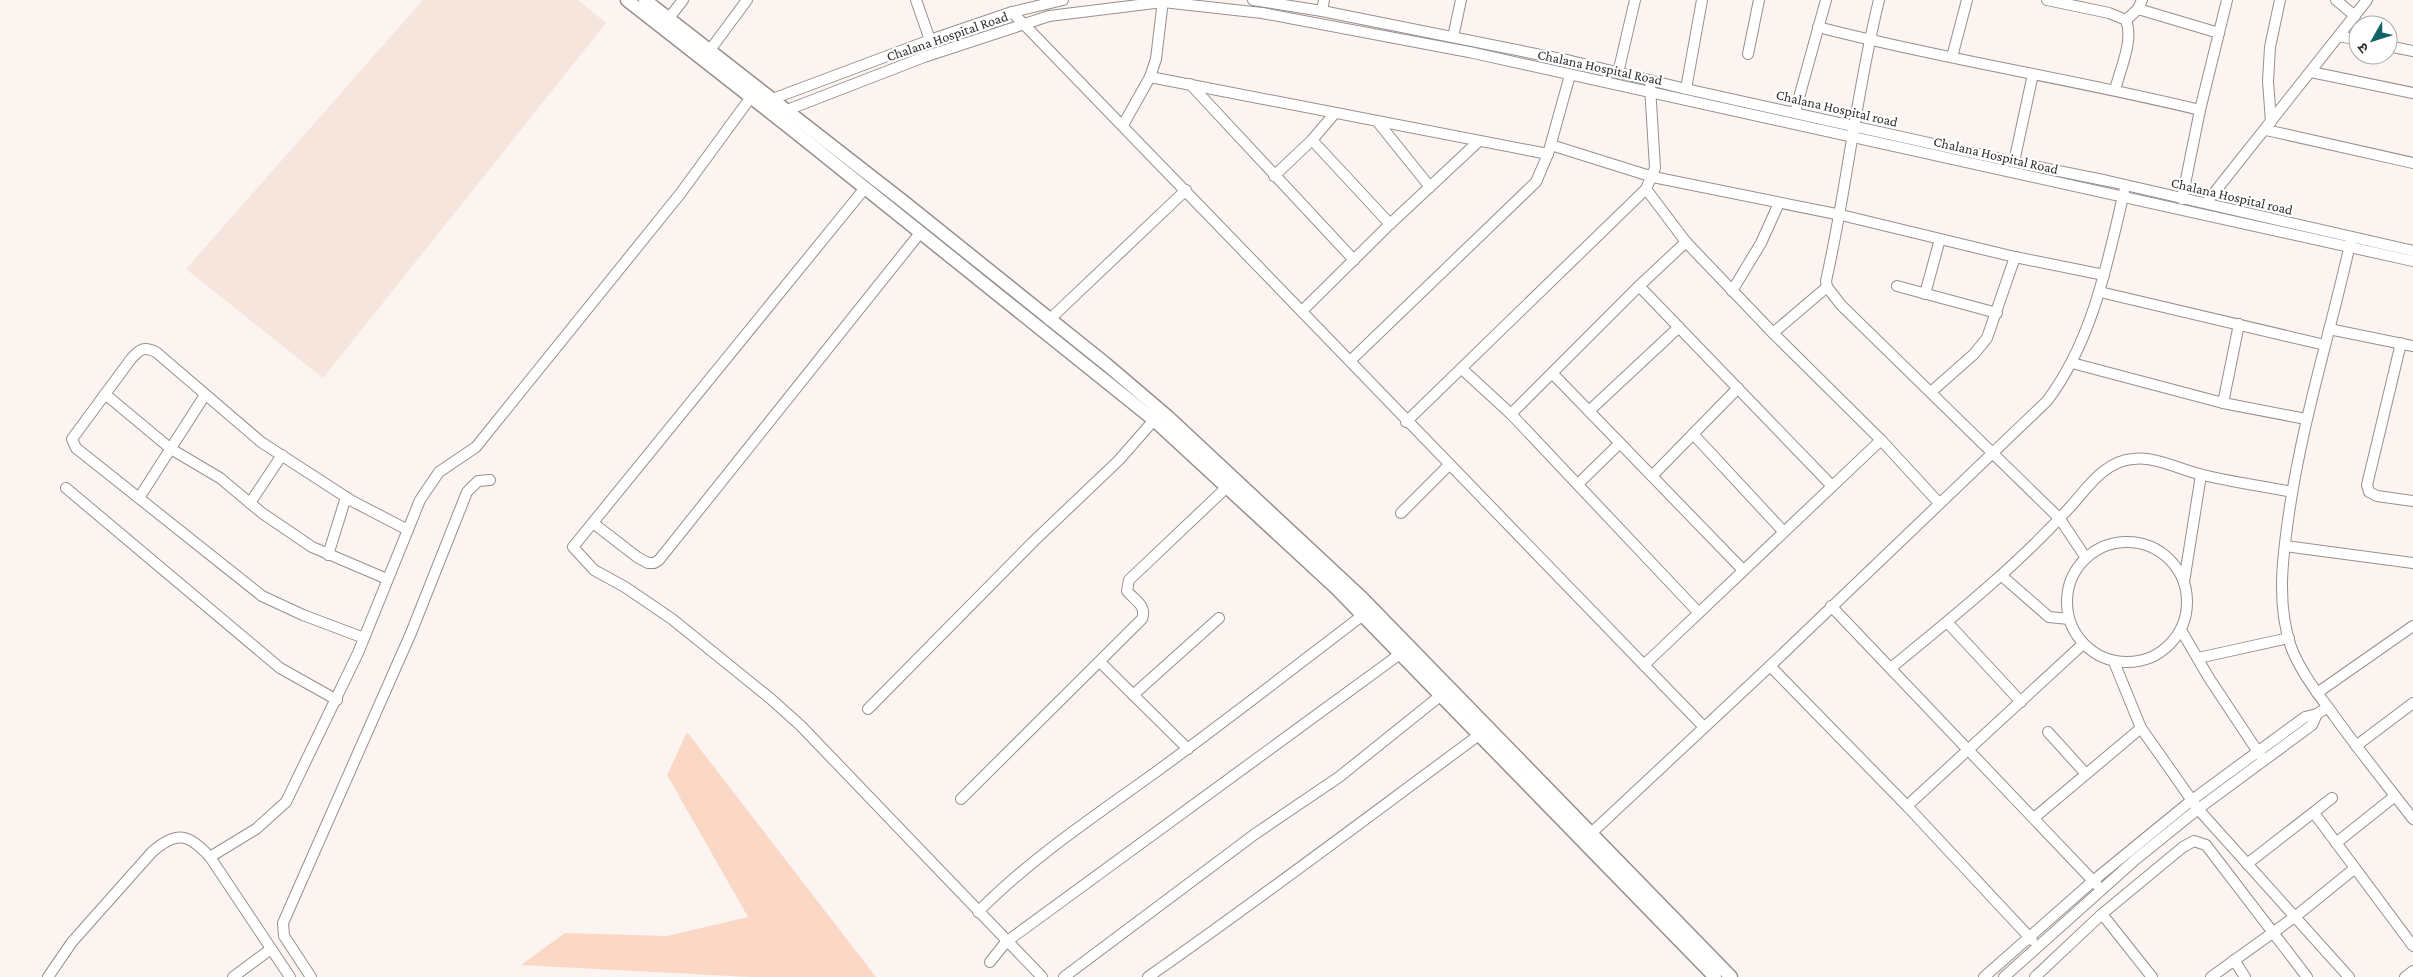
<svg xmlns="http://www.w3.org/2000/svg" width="2413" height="977" viewBox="0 0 2413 977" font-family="'Crimson Pro','Noto Sans Devanagari',serif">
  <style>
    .built { fill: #f5e5dd }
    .green { fill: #fbd7c5 }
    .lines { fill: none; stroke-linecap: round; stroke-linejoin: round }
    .minor-casing { stroke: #97908c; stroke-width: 12 }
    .major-casing { stroke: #97908c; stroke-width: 15 }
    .minor { stroke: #fff; stroke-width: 10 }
    .major { stroke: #fff; stroke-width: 12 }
    .labels { text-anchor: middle; stroke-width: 4.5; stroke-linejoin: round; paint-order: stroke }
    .street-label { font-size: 14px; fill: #312e2d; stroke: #fff }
  </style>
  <rect width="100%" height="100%" fill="#fcf4f0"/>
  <!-- built -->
  <polygon class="built" points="423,0 578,0 606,23 323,378 186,269"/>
  <!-- green -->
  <polygon class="green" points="687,732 876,977 750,977 521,965 565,933 667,936 748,917 667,775"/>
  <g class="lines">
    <defs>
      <g id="minor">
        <polyline points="916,0 930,40"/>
        <polyline points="1253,0 1322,11 1571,61 1686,89 2014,162 2108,181 2413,251"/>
        <path d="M1879 0C1856 93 1847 188 1826 281L1827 287 1841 305 2060 519 2086 558"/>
        <path d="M2047 0 2109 13 2126 20C2134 41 2120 69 2115 90"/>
        <polyline points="2336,0 2355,16"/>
        <polyline points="2138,9 2219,33"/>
        <polyline points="1322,11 1324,0"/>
        <polyline points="1012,12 1704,727"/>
        <polyline points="669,18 683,0"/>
        <polyline points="2126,20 2138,9 2142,0"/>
        <path d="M1818 27C1945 60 2074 79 2200 110"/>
        <polyline points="2339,36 2358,40"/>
        <polyline points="1453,37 1461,0"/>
        <polyline points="2388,46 2413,51"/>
        <polyline points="710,50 747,0"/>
        <polyline points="1748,54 1759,0"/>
        <polyline points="1952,57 1967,0"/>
        <polyline points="2311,72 2413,93"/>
        <polyline points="1618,73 1635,0"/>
        <polyline points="1150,77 1548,154"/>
        <polyline points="1190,84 1354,260"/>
        <polyline points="1686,89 1702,0"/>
        <polyline points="767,101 930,40 1012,12 1063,0"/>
        <polyline points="782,112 924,57 1049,16 1163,2 1262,13 1469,52 2413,261"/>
        <polyline points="1795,112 1826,0"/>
        <polyline points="1377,121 1430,187"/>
        <polyline points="2271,122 2268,81 2270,47 2280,0"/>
        <polyline points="1123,125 1150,77 1156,59 1163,0"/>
        <polyline points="2266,130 2413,163"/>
        <polyline points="1312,140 1390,224"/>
        <polyline points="1551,145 1653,177 1841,215 2015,257"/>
        <polyline points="2014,162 2033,74"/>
        <polyline points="1274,176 1312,140 1335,113"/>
        <polyline points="865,188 573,547 594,570 625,587 672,619 771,699 801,726 1042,977"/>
        <polyline points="2182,199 2200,110 2227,0"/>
        <polyline points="2206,203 2367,0"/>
        <path d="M2351 240C2330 334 2301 425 2288 520 2282 562 2277 606 2291 647 2301 673 2319 695 2335 717 2360 752 2387 785 2413 819"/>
        <polyline points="1639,286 1832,486"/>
        <polyline points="1897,286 1997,313"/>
        <polyline points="1732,291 1761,243 1779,203"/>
        <polyline points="2100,292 2325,345"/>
        <polyline points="1925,294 1940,239"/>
        <polyline points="1302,311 1390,224 1479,141"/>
        <polyline points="1049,320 1186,190"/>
        <polyline points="2329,329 2413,346"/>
        <polyline points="1773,333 1827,287"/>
        <polyline points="2401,343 2367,485 2369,492 2377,496 2413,501"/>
        <polyline points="1350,361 1536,182 1548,154 1570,75"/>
        <polyline points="2072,363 2223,403 2306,419"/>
        <polyline points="1462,369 1511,414 1698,612"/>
        <polyline points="1552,373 1743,570"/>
        <polyline points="1931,392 1974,354 1987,338 2015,257 2104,275"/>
        <polyline points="105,394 171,449 220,478 262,513 312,547 387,579"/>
        <polyline points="2223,403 2239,324"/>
        <polyline points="1589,411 1679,327"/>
        <polyline points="1511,414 1639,286 1686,242"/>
        <polyline points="1406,422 1646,189 1655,168 1650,86"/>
        <polyline points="1693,434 1783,531"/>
        <polyline points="1881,440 1939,503"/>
        <polyline points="1652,476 1738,388"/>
        <polyline points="1578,484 1620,443"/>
        <polyline points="66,488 280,668 337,700"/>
        <polyline points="139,498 205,395"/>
        <polyline points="250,503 282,455"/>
        <polyline points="1401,513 1449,465"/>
        <polyline points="593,523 637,557 648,563 654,563 659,560 920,233"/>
        <circle cx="2127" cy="602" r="60"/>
        <polyline points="2285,546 2413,563"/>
        <polyline points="328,555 346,497"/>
        <polyline points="2002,576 2049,617 2069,619"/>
        <polyline points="2184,582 2201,475"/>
        <polyline points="1831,606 2097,885"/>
        <polyline points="1947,622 2021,702"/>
        <polyline points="2181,630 2209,678 2262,758"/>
        <path d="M364 638 303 615 262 596 76 448 72 439 131 359C140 349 144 346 156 352L261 442 352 501 408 530"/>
        <polyline points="2198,658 2289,638"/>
        <polyline points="1100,662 1188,749"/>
        <polyline points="2114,662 2141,728 2198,809 2349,977"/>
        <polyline points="1644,665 1881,440 1773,333 1686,242 1646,189"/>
        <polyline points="1770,666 1907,806 2032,940"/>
        <path d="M1891 668C1954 616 2017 566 2071 506 2088 487 2105 461 2133 459 2156 456 2180 470 2203 475 2232 482 2262 486 2292 492"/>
        <polyline points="2317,693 2413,626"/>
        <polyline points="1133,695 1219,618"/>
        <polyline points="868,709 1034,541 1119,460 1154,420"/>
        <polyline points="2048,732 2086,774"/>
        <polyline points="2356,746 2413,703"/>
        <path d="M961 799 1142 619C1147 605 1135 601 1127 591L1129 580 1227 487"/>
        <polyline points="1907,806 2083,644"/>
        <polyline points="2314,813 2413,946"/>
        <polyline points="2034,818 2141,728"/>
        <path d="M1586 838 1770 666 2047 401C2093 340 2107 264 2124 192"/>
        <polyline points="2336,843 2395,796"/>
        <polyline points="210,857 256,829 286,802 358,653 420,500 439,472 476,447 488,432 680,194 751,97"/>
        <polyline points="2247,864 2332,798"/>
        <path d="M978 912C1032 857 1098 814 1160 769 1228 719 1295 667 1363 615"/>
        <polyline points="2102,914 2152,977"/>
        <polyline points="2234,960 2245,977"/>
        <polyline points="990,962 1006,942 1400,654"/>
        <path d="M48 977 72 942 152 852C177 830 189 834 210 857L290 977"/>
        <polyline points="233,977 271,949"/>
        <polyline points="311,977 284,936 283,923 411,633 467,492 478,481 490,480"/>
        <polyline points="1064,977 1255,834 1339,777 1440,696"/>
        <path d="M1148 977C1260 899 1369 816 1479 735"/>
        <polyline points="1984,977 2093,881 2192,800 2305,717 2317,714 2328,707"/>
        <polyline points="2004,977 2136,859 2198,809 2312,725 2317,714"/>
        <polyline points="2035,977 2102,914 2183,847 2194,841 2206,845 2307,977"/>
        <polyline points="2211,977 2296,916 2354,869"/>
        <polyline points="2405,977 2413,971"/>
      </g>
      <g id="major">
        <polyline points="627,0 794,131 1154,420 1336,588 1715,977"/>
        <polyline points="645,0 904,202 1106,364 1167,416 1362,598 1731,977"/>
      </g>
    </defs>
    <!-- minor casing -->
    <use href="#minor" class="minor-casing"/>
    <!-- major casing -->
    <use href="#major" class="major-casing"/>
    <!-- minor -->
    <use href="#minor" class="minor"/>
    <!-- major -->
    <use href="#major" class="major"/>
  </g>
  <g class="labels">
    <!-- street labels -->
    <g class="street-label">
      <text transform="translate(947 36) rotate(-19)" y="5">Chalana Hospital Road</text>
      <text transform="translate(1600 67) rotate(12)" y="5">Chalana Hospital Road</text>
      <text transform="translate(1837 108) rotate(13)" y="5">Chalana Hospital road</text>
      <text transform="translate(1996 155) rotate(13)" y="5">Chalana Hospital Road</text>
      <text transform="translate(2232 196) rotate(13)" y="5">Chalana Hospital road</text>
    </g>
  </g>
  <!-- north arrow -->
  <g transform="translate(2373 40) rotate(231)"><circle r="24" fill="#ffffff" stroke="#adabab"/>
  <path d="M0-4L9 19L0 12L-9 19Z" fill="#126365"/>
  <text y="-8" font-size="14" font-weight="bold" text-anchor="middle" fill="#312e2d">उ</text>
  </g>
</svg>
